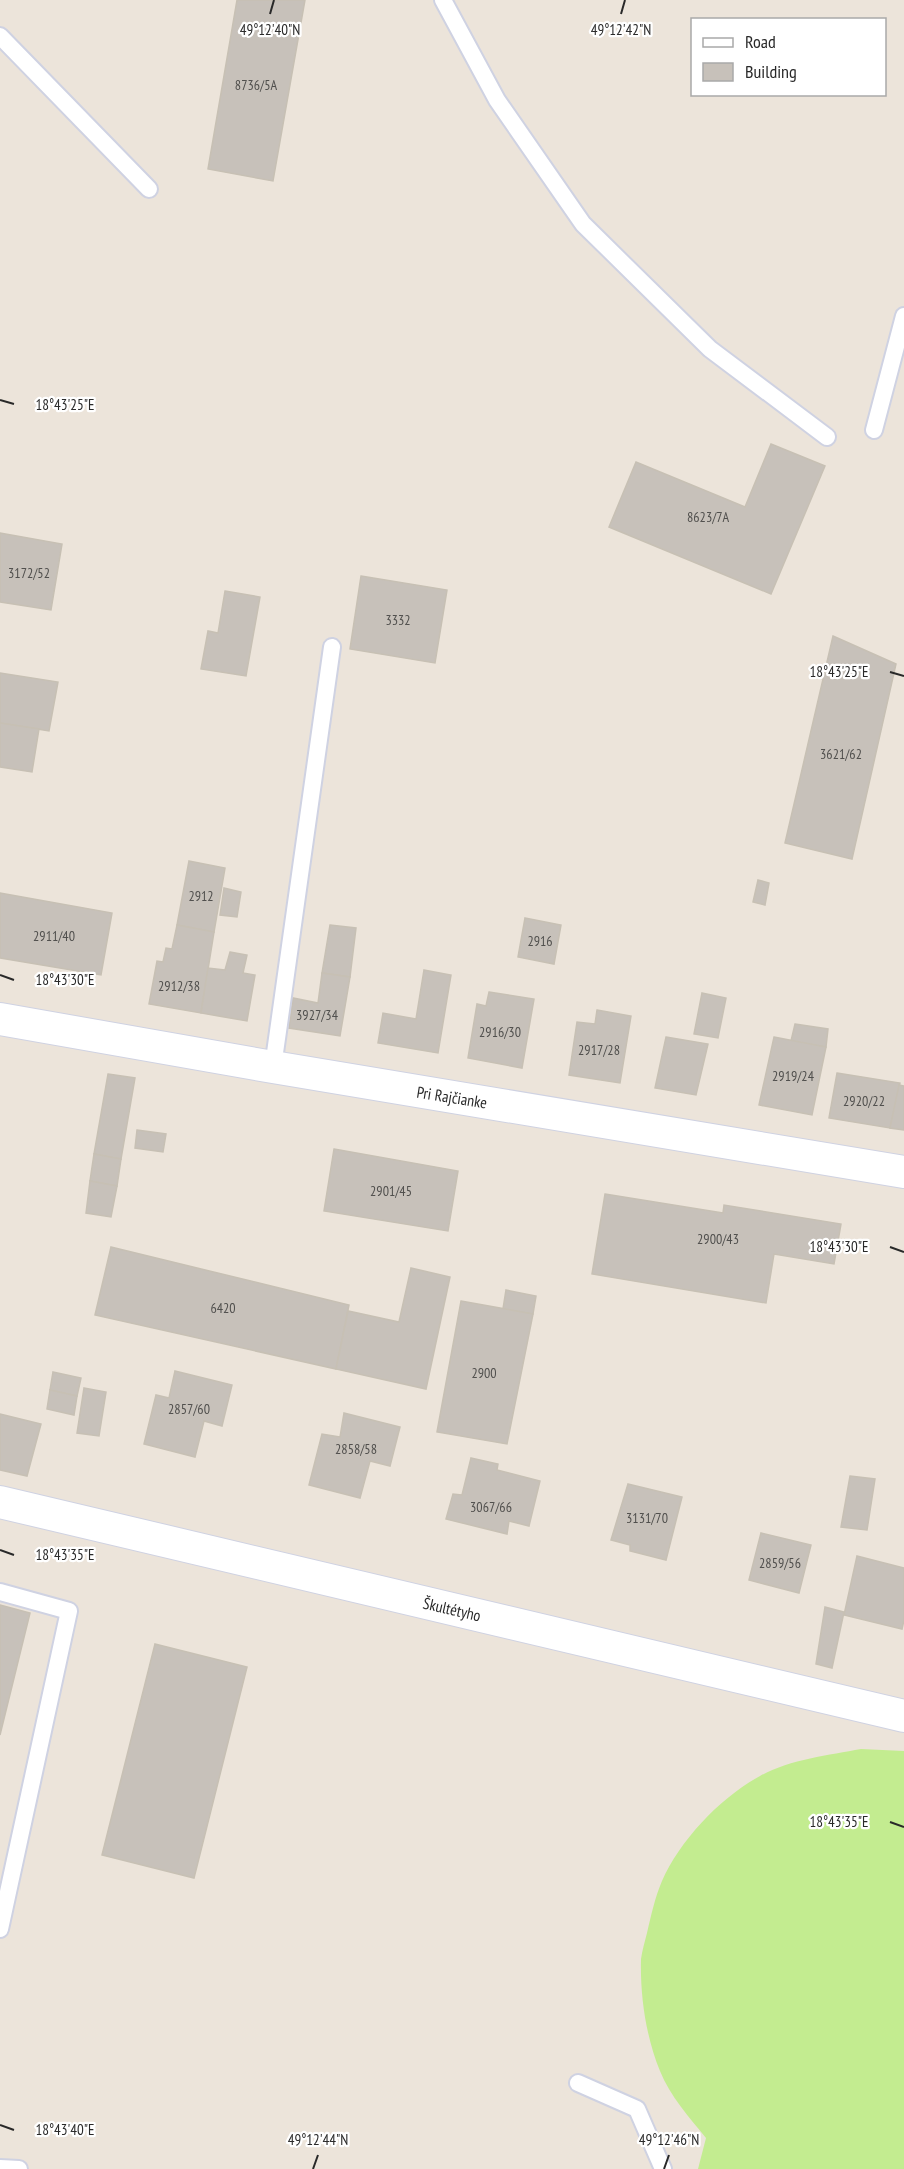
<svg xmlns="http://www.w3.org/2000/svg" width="904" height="2169" viewBox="0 0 904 2169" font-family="'PT Sans Narrow',sans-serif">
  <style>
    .pitch { fill: #c3ec90 }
    .building { fill: #c7c1ba; stroke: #c7c0b4; stroke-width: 1.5 }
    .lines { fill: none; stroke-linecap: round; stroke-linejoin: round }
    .lane-casing { stroke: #cfd2e2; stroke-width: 20 }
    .street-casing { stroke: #cfd2e2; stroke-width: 34 }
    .lane { stroke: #fff; stroke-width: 16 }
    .street { stroke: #fff; stroke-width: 32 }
    .ticks { fill: none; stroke: #292929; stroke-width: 2 }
    .labels { text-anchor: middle; stroke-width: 4.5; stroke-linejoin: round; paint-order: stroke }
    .number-label { font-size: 14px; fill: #504f4d }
    .street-label { font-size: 16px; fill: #292929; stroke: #fff }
    .ticks-label { font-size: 15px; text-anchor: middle; fill: #292929; stroke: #fff; stroke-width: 4.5; stroke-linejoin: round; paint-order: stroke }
  </style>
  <rect width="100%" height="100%" fill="#ece4da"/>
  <!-- pitch -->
  <path class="pitch" d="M861 1749 904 1751V2169H698L706 2138C689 2117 670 2096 660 2071 646 2037 640 1996 641 1959 642 1951 645 1941 647 1933 651 1916 655 1897 662 1881 680 1840 721 1797 760 1776 788 1760 829 1755 861 1749Z"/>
  <!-- building -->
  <g class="building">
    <polygon points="237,0 305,0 273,181 208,169"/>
    <polygon points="771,444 825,466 771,594 609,527 636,462 745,507"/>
    <polygon points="0,533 62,544 51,610 0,602"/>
    <polygon points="361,576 447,590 435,663 350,649"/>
    <polygon points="225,591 260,597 246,676 201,669 208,631 218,633"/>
    <polygon points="833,636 896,664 852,859 785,843"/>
    <polygon points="0,673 58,682 49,731 0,723"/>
    <polygon points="0,723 39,729 32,772 0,767"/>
    <polygon points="189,861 225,868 214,932 177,925"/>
    <polygon points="758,880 769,883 765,905 753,902"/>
    <polygon points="224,888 241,892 237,917 220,915"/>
    <polygon points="0,893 112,913 101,975 0,958"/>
    <polygon points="525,918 561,925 554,964 518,957"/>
    <polygon points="177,925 214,932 201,1013 149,1004 157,961 163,962 166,948 172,949"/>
    <polygon points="330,925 356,928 350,977 322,973"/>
    <polygon points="230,952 247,955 243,973 255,975 247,1021 201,1013 208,968 225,970"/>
    <polygon points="424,970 451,975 438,1053 378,1043 383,1013 416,1019"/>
    <polygon points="322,973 350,977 340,1036 289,1028 293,998 318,1003"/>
    <polygon points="489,992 534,999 522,1068 468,1058 477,1004 486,1006"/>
    <polygon points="702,993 726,998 718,1038 694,1034"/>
    <polygon points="597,1010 631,1016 620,1083 569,1075 577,1022 595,1024"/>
    <polygon points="795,1024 828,1029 826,1047 791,1041"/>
    <polygon points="666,1037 708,1044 696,1095 655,1088"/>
    <polygon points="774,1037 826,1047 812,1115 759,1105"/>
    <polygon points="837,1073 900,1083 890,1128 829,1118"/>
    <polygon points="108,1074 135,1078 121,1159 94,1154"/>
    <polygon points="899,1085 904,1086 904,1130 890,1128"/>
    <polygon points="137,1130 166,1134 163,1152 135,1148"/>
    <polygon points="334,1149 458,1171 448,1231 324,1211"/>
    <polygon points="94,1154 121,1159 117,1186 90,1181"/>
    <polygon points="90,1181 117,1186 111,1217 86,1213"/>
    <polygon points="605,1194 723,1213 724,1205 841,1224 834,1264 774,1254 766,1303 592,1274"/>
    <polygon points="111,1247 349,1305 336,1369 95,1315"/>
    <polygon points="411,1268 450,1277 426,1389 336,1369 348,1311 399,1322"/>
    <polygon points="506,1290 536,1296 533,1314 503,1309"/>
    <polygon points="461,1301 533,1314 507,1444 437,1432"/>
    <polygon points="175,1371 232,1385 222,1426 204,1421 195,1457 144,1444 156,1395 169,1398"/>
    <polygon points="53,1372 81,1378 77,1396 50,1390"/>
    <polygon points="84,1388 106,1392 99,1436 77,1433"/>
    <polygon points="50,1390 77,1396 74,1415 47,1409"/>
    <polygon points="344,1413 400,1427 390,1466 370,1461 360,1498 309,1485 322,1434 340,1437"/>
    <polygon points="0,1414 41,1424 27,1476 0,1470"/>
    <polygon points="471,1458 498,1464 497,1470 540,1481 529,1526 509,1521 507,1534 446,1519 453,1494 462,1495"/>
    <polygon points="850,1476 875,1479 867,1530 841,1527"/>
    <polygon points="628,1484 682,1497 666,1560 630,1551 630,1545 611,1540"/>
    <polygon points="761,1533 811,1545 799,1593 749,1580"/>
    <polygon points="857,1556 904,1568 904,1620 902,1629 844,1615"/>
    <polygon points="0,1605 30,1613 0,1735"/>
    <polygon points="825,1607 844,1612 832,1668 816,1664"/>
    <polygon points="155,1644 247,1667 194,1878 102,1855"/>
  </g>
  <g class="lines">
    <defs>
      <g id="lane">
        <polyline points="443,0 497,100 583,224 710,349 827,437"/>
        <polyline points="0,36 149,189"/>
        <polyline points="874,430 904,316"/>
        <polyline points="273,1067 332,647"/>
        <polyline points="0,1592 69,1611 0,1929"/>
        <polyline points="578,2083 637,2109 663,2169"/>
        <polyline points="0,2168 19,2169"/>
      </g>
      <g id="street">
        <polyline points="0,1019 273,1067 904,1172"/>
        <polyline points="0,1502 904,1716"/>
      </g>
    </defs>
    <!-- lane casing -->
    <use href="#lane" class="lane-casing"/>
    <!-- street casing -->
    <use href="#street" class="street-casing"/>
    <!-- lane -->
    <use href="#lane" class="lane"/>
    <!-- street -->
    <use href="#street" class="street"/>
  </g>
  <!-- ticks -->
  <path class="ticks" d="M270 14 274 0M621 14 625 0M0 400 14 404M890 672 904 676M0 975 14 980M890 1247 904 1252M0 1550 14 1555M890 1822 904 1827M0 2125 14 2130M313 2169 318 2155M664 2169 669 2155"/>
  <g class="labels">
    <!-- number labels -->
    <g class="number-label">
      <text x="256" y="90">8736/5A</text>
      <text x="708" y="522">8623/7A</text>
      <text x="29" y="578">3172/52</text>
      <text x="398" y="625">3332</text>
      <text x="841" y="759">3621/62</text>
      <text x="201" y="901">2912</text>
      <text x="54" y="941">2911/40</text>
      <text x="540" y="946">2916</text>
      <text x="179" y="991">2912/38</text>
      <text x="317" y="1020">3927/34</text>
      <text x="500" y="1037">2916/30</text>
      <text x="599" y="1055">2917/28</text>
      <text x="793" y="1081">2919/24</text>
      <text x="864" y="1106">2920/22</text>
      <text x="391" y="1196">2901/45</text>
      <text x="718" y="1244">2900/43</text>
      <text x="223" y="1313">6420</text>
      <text x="484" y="1378">2900</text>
      <text x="189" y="1414">2857/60</text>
      <text x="356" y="1454">2858/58</text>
      <text x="491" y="1512">3067/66</text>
      <text x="647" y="1523">3131/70</text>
      <text x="780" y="1568">2859/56</text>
    </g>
    <!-- street labels -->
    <g class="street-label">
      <text transform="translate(452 1097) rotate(9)" y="6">Pri Rajčianke</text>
      <text transform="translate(452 1609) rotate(13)" y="6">Škultétyho</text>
    </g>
  </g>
  <g class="ticks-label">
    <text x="270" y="35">49°12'40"N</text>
    <text x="621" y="35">49°12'42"N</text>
    <text x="65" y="410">18°43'25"E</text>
    <text x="839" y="677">18°43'25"E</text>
    <text x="65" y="985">18°43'30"E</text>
    <text x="839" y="1252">18°43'30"E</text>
    <text x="65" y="1560">18°43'35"E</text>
    <text x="839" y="1827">18°43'35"E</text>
    <text x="65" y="2135">18°43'40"E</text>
    <text x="318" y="2145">49°12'44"N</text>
    <text x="669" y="2145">49°12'46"N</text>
  </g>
  <!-- legend -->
  <rect x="691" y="18" width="195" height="78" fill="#ffffff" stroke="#a9a9a9" stroke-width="1.5"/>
  <rect x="703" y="38" width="30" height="9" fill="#ffffff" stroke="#a9a9a9" stroke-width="1.5"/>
  <text x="745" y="48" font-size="18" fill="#292929">Road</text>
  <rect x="703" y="63" width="30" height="18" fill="#c7c1ba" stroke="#a9a9a9" stroke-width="1.5"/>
  <text x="745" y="78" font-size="18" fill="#292929">Building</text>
</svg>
